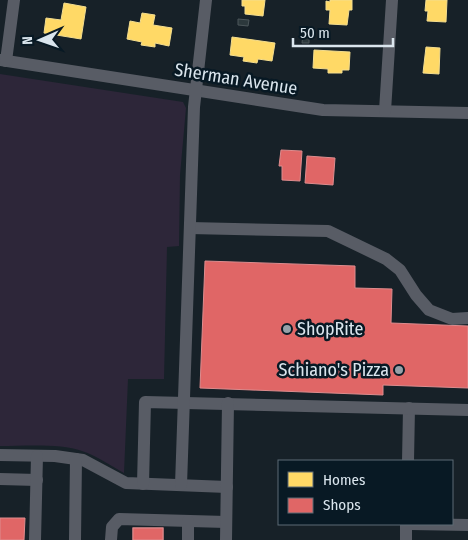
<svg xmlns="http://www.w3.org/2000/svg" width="468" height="540" viewBox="0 0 468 540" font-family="'Fira Sans Condensed',sans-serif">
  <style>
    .green { fill: #2d2639 }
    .homes { fill: #ffd966; stroke: #f4dd8e }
    .shops { fill: #e06666; stroke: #de8c8e }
    .building { fill: #2c383c; stroke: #4c565a }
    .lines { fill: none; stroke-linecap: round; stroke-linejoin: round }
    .minor { stroke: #585c65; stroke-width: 12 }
    .poi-dot { fill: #96a0a8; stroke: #081924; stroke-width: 2 }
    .labels { text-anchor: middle; stroke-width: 5; stroke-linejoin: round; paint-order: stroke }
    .street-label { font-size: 18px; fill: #dae5ed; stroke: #081924 }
    .poi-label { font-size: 18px; fill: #dae5ed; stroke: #081924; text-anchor: start }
  </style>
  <rect width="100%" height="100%" fill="#172128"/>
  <!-- green -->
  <path class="green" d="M0 74 183 102 186 108 180 175 179 246 167 247 164 379H128L124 473C111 466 97 456 82 451 61 443 23 446 0 446Z"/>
  <!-- homes -->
  <g class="homes">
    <polygon points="242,0 265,0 263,16 245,14 245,6 242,6"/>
    <polygon points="330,0 352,0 352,10 349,10 347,25 329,24 330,10 326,10 326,1 330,2"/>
    <polygon points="426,0 447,0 446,22 427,21 428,11 425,11"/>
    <polygon points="64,3 86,7 81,39 44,33 46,18 61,20"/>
    <polygon points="142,13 155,15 153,25 172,28 169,46 155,43 155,47 141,45 142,42 127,39 130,21 140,23"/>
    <polygon points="232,37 275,43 272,61 258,59 257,63 243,61 244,57 230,55"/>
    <polygon points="426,47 440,48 439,74 423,73"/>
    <polygon points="314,50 350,52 349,70 342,70 342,73 328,73 328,69 313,68"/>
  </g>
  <!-- shops -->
  <g class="shops">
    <polygon points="281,150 302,151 300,181 282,180 282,166 279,166"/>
    <polygon points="307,156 335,158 333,185 305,183"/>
    <polygon points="205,261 355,266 355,288 392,289 391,323 468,326 468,388 383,385 383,395 200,388"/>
    <polygon points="0,518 25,518 24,540 0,540"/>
    <rect x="133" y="528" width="30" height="12"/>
    <rect x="133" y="528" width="30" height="12"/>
  </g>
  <!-- building -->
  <g class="building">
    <polygon points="238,19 249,20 248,26 238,25"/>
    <polygon points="303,34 309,35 309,43 302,43"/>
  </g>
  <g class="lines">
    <!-- minor -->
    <g class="minor">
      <polyline points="0,60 323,110 468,113"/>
      <polyline points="6,61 14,0"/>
      <polyline points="385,111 392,0"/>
      <polyline points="190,228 328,231 386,259 400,270 416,295 429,310 452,319 468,318"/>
      <polyline points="0,455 55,456 83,460 126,483 227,487"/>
      <polyline points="408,461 409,408"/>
      <polyline points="0,479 37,480"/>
      <polyline points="143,484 145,402 468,410"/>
      <polyline points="181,485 194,107 206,0"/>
      <polyline points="411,524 468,525"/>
      <polyline points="35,540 37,456"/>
      <polyline points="75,540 76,459"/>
      <polyline points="111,540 112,527 119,519 226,522"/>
      <polyline points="188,540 188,521"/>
      <polyline points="226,540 228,403"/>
      <polyline points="406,540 406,524"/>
    </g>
  </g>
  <!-- markers -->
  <g class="poi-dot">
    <circle cx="287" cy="329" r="5"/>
    <circle cx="399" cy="370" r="5"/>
  </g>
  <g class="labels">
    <!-- street labels -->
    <g class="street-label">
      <text transform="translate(236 79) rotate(9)" y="6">Sherman Avenue</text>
    </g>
    <!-- poi labels -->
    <g class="poi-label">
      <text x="297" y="335">ShopRite</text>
      <text x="389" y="376" text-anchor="end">Schiano's Pizza</text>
    </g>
  </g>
  <!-- legend -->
  <rect x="278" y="460" width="175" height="65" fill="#081924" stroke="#5c6b74"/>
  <rect x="288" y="472" width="25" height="15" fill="#ffd966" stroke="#5c6b74"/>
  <text x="323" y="485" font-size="15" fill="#dae5ed">Homes</text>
  <rect x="288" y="498" width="25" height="15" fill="#e06666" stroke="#5c6b74"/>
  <text x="323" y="510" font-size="15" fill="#dae5ed">Shops</text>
  <!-- north arrow -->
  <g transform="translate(40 40) rotate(268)" stroke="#081924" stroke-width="4" paint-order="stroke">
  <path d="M0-4L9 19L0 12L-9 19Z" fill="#dae5ed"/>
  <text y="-8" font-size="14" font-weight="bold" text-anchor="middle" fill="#dae5ed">N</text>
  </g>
  <!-- scale -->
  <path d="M293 38v8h100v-8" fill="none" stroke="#dae5ed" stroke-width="2.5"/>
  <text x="300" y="38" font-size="15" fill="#dae5ed" stroke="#081924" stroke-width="4" paint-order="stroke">50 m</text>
</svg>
